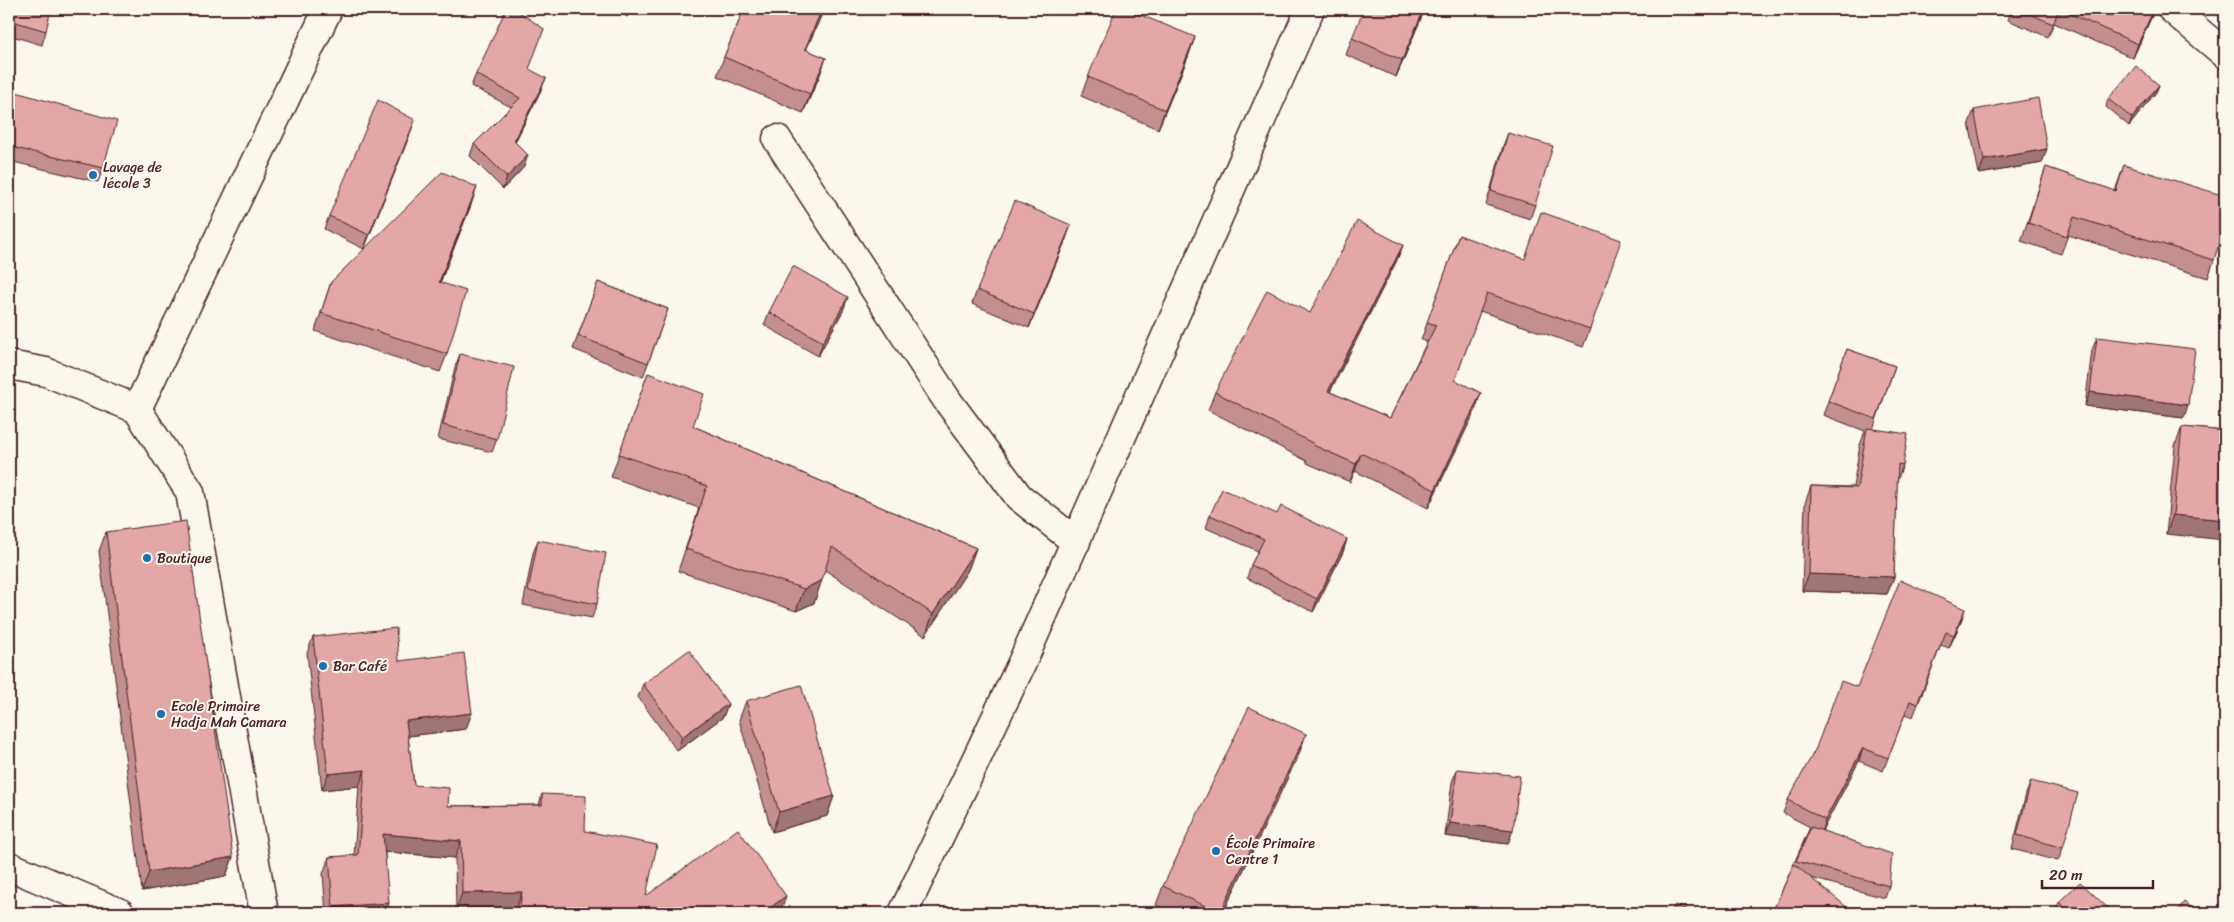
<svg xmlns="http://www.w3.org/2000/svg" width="2234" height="922" viewBox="0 0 2234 922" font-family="Sriracha,sans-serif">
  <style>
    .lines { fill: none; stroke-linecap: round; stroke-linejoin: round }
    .minor-casing { stroke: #4a1f2b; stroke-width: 31 }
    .minor { stroke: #fbf7ec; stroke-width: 28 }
    .wall { fill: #c3908f; stroke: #4a1f2b }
    .shaded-wall { fill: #9f7674; stroke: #4a1f2b }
    .building { fill: #e3a8a6; stroke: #4a1f2b }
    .poi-dot { fill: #1f6fb2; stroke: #fbf7ec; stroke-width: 2 }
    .labels { text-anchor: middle; stroke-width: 4; stroke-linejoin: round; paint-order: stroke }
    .poi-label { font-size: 14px; fill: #4a1f2b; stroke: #fbf7ec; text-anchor: start }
  </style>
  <rect width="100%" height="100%" fill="#fbf7ec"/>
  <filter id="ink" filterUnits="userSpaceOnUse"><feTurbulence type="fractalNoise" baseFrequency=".02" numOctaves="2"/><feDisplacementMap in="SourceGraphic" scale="10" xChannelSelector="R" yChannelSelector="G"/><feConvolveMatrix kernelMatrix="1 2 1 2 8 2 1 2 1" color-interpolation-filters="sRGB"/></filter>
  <g filter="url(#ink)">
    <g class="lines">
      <defs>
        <g id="minor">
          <polyline points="2172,9 2225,54"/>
          <polyline points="777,139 947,400 1019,497 1076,542"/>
          <polyline points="9,365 46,372 137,409 190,492 264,913"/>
          <polyline points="137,409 328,9"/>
          <polyline points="9,866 120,913"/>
          <polyline points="903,913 1021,665 1310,9"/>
        </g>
      </defs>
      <!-- minor casing -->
      <use href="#minor" class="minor-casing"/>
      <!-- minor -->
      <use href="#minor" class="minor"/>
    </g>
    <!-- wall -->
    <g class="wall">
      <polygon points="9,9 46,31 42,45 9,35"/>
      <polygon points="615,9 632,9 627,17"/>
      <polygon points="744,9 824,9 806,50 826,58 819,77 803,113 717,76 724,57"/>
      <polygon points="1425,9 1396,77 1346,55 1352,38"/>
      <polygon points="1893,9 1916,9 1914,14"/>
      <polygon points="2012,9 2155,9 2133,58 2054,23 2048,37 2008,20"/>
      <polygon points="1195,37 1188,57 1158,129 1081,96 1088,77"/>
      <polygon points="529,69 541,90 515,142 524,167 503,189 470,156 474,144 511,107 471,86 476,74"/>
      <polygon points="2159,85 2156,92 2129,126 2106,107 2108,99"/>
      <polygon points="9,90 103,168 98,182 9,161"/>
      <polygon points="1974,110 2042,163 1979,174 1969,123"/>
      <polygon points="1508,133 1535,205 1530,219 1486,205 1503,146"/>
      <polygon points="410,134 364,249 324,229 329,216"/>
      <polygon points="2124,165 2214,260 2208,278 2068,235 2061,254 2021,241 2046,167 2115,191"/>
      <polygon points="471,205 440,283 447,354 440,372 315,331 331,282"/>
      <polygon points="1459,235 1590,329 1583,347 1480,311 1455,380 1475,411 1428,508 1355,471 1350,482 1307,463 1307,461 1208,410 1215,392 1310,313 1403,245 1396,262 1330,392 1390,418 1427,342 1421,340"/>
      <polygon points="1066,239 1029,328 972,304 977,290"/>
      <polygon points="598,282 668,309 643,377 573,349"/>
      <polygon points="843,311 818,356 764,325 769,312"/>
      <polygon points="2097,337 2184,418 2085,406 2092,350"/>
      <polygon points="1847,349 1895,366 1873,429 1903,465 1897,481 1894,577 1887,594 1802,591 1805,503 1811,486 1853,487 1860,445 1865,431 1823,415"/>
      <polygon points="460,354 497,439 492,452 438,439 455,367"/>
      <polygon points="648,373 693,426 976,548 968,570 925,636 825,570 814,603 796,611 678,571 699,508 611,477"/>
      <polygon points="2182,427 2225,431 2166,534 2175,446"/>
      <polygon points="1210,515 1347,539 1343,552 1313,612 1247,578 1251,565 1258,551 1206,528"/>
      <polygon points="106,532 233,857 226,876 142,891 99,551"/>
      <polygon points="538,540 597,604 592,618 523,605 533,553"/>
      <polygon points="1961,622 1949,648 1941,645 1913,717 1905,714 1883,771 1859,761 1822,830 1889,886 1885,898 1811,878 1772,913 1810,827 1783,813 1788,800 1857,687"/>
      <polygon points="313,637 399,661 466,729 408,736 414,785 448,806 539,805 542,794 585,831 646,896 779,913 515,913 516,909 456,910 455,858 385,852 386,913 326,913 323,874 329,857 354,856 359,786 322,790 307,653"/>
      <polygon points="643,684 728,704 723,717 677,751 638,697"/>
      <polygon points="746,701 834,796 827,816 772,832 739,720"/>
      <polygon points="1306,734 1299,754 1223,913 1173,913 1156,905 1163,886"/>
      <polygon points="1457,769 1508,844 1445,836 1452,782"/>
      <polygon points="2031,781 2063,848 2058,861 2012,849 2026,794"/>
      <polygon points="2059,902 2109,913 2061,913 2057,909"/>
    </g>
    <!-- shaded-wall -->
    <g class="shaded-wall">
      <polygon points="630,9 632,9 627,17"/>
      <polygon points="822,9 824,9 798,69 805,49"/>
      <polygon points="1424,9 1425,9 1396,77 1402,60"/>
      <polygon points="2154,9 2155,9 2133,58 2138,44"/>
      <polygon points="1195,37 1188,57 1158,129 1165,110"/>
      <polygon points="826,58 819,77 803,113 810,94"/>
      <polygon points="546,78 541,90 510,152 514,141"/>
      <polygon points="2159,85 2156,92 2129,126 2132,118"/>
      <polygon points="415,120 410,134 364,249 369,235"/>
      <polygon points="2047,149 2042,163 1979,174 1984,160"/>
      <polygon points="528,155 524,167 503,189 507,177"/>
      <polygon points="477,187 471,205 433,300 439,282"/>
      <polygon points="1071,225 1066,239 1029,328 1034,314"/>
      <polygon points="1403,245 1396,262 1321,409 1328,391"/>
      <polygon points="848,297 843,311 818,356 823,342"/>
      <polygon points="2090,392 2188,405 2184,418 2085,406"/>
      <polygon points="1481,393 1475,411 1428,508 1435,490"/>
      <polygon points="1361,453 1355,471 1350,482 1356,464"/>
      <polygon points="2173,515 2225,520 2225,540 2166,534"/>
      <polygon points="1347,539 1343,552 1313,612 1317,599"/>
      <polygon points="976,548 968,570 925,636 933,614"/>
      <polygon points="1809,574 1894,577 1887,594 1802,591"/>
      <polygon points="822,580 814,603 796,611 804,589"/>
      <polygon points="1965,609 1961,622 1949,648 1954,635"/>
      <polygon points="728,704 723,717 677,751 682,737"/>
      <polygon points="472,713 466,729 400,737 406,721"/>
      <polygon points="1306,734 1299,754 1223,913 1220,913"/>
      <polygon points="1863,748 1859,761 1821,833 1825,820"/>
      <polygon points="365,770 359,786 322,790 328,774"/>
      <polygon points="834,796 827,816 772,832 779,812"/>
      <polygon points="1450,823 1513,830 1508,844 1445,836"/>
      <polygon points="383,834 461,841 455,858 377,851"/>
      <polygon points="233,857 226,876 142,891 149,872"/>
      <polygon points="522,892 516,909 456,910 462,893"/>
      <polygon points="786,896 780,913 763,913"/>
      <polygon points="389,903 386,913 331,913 333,907"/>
    </g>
    <!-- building -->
    <g class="building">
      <polygon points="9,9 51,9 46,31 9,20"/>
      <polygon points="506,9 515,9 544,29 529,69 546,78 514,141 528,155 507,177 474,144 520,98 476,74"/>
      <polygon points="744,9 822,9 805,49 826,58 810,94 724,57"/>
      <polygon points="1116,9 1126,9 1195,37 1165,110 1088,77"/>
      <polygon points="1364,9 1424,9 1402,60 1352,38"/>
      <polygon points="2019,9 2154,9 2138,44 2059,9 2053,24"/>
      <polygon points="2136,66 2159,85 2132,118 2108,99"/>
      <polygon points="9,90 117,121 103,168 11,147 9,156"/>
      <polygon points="2038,98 2047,149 1984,160 1974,110"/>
      <polygon points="378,100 415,120 369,235 329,216"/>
      <polygon points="1508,133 1553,146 1535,205 1491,191"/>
      <polygon points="2124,165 2225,196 2225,224 2214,260 2074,217 2067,236 2028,223 2046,167 2116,191"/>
      <polygon points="442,172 477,187 439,282 466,291 447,354 321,313 331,282"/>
      <polygon points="1015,201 1071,225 1034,314 977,290"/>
      <polygon points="1541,212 1621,240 1590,329 1487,293 1455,380 1481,393 1435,490 1361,453 1356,464 1313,445 1314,444 1215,392 1267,290 1310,313 1357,221 1403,245 1328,391 1390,418 1436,325 1427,322 1459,235 1525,259"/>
      <polygon points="793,266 848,297 823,342 769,312"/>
      <polygon points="598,282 668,309 648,363 578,336"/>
      <polygon points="2097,337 2195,349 2188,405 2090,392"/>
      <polygon points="1847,349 1895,366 1876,419 1828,401"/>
      <polygon points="460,354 514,367 497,439 443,425"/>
      <polygon points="648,373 704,394 693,426 976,548 933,614 832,547 822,580 804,589 686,549 707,486 619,454"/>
      <polygon points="2182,427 2225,431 2225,520 2173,515"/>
      <polygon points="1867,428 1908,434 1903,465 1898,464 1894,577 1809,574 1811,486 1857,488"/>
      <polygon points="1222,489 1277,514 1281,506 1347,539 1317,599 1251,565 1264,539 1210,515"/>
      <polygon points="186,521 233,857 149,872 106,532"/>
      <polygon points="538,540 606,553 597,604 528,591"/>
      <polygon points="1900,580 1965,609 1954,635 1946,632 1917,704 1910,701 1888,758 1863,748 1825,820 1788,800 1816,748 1841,681 1857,687"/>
      <polygon points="396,628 399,661 464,653 472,713 406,721 414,785 449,788 448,806 542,805 542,794 586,796 585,831 657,845 646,896 738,829 786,896 763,913 519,913 522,892 462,893 461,841 383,834 389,903 333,907 329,857 358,855 365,770 328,774 313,637"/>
      <polygon points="689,650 728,704 682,737 643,684"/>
      <polygon points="801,685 834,796 779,812 746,701"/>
      <polygon points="1249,707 1306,734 1220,913 1163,886"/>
      <polygon points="1457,769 1520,776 1513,830 1450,823"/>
      <polygon points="2031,781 2078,793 2063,848 2017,835"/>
      <polygon points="1811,827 1892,854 1889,886 1796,861"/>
      <polygon points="1794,864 1854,913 1772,913"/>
      <polygon points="2080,882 2110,910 2107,913 2070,913 2059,902"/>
      <polygon points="2184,902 2198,913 2176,913"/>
      <polygon points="1675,905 1694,913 1671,913"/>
    </g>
  </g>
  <!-- markers -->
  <g class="poi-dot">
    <circle cx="93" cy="175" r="5"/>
    <circle cx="147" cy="558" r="5"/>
    <circle cx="323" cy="666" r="5"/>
    <circle cx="161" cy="714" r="5"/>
    <circle cx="1216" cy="851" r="5"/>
  </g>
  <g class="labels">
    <!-- poi labels -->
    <g class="poi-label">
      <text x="103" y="172">Lavage de<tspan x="103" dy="16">lécole 3</tspan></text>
      <text x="157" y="563">Boutique</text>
      <text x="333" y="671">Bar Café</text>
      <text x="171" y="711">Ecole Primaire<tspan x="171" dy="16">Hadja Mah Camara</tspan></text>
      <text x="1226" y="848">École Primaire<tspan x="1226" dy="16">Centre 1</tspan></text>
    </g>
  </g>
  <!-- margin -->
  <rect width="2234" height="922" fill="none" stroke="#fbf7ec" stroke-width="30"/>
  <rect x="15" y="15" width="2204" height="892" fill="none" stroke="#4a1f2b" stroke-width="2" filter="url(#ink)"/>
  <!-- scale -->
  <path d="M2042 880v8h111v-8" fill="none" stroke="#4a1f2b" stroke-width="2.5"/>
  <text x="2049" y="880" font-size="15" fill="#4a1f2b" stroke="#fbf7ec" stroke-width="4" paint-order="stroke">20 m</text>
</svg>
